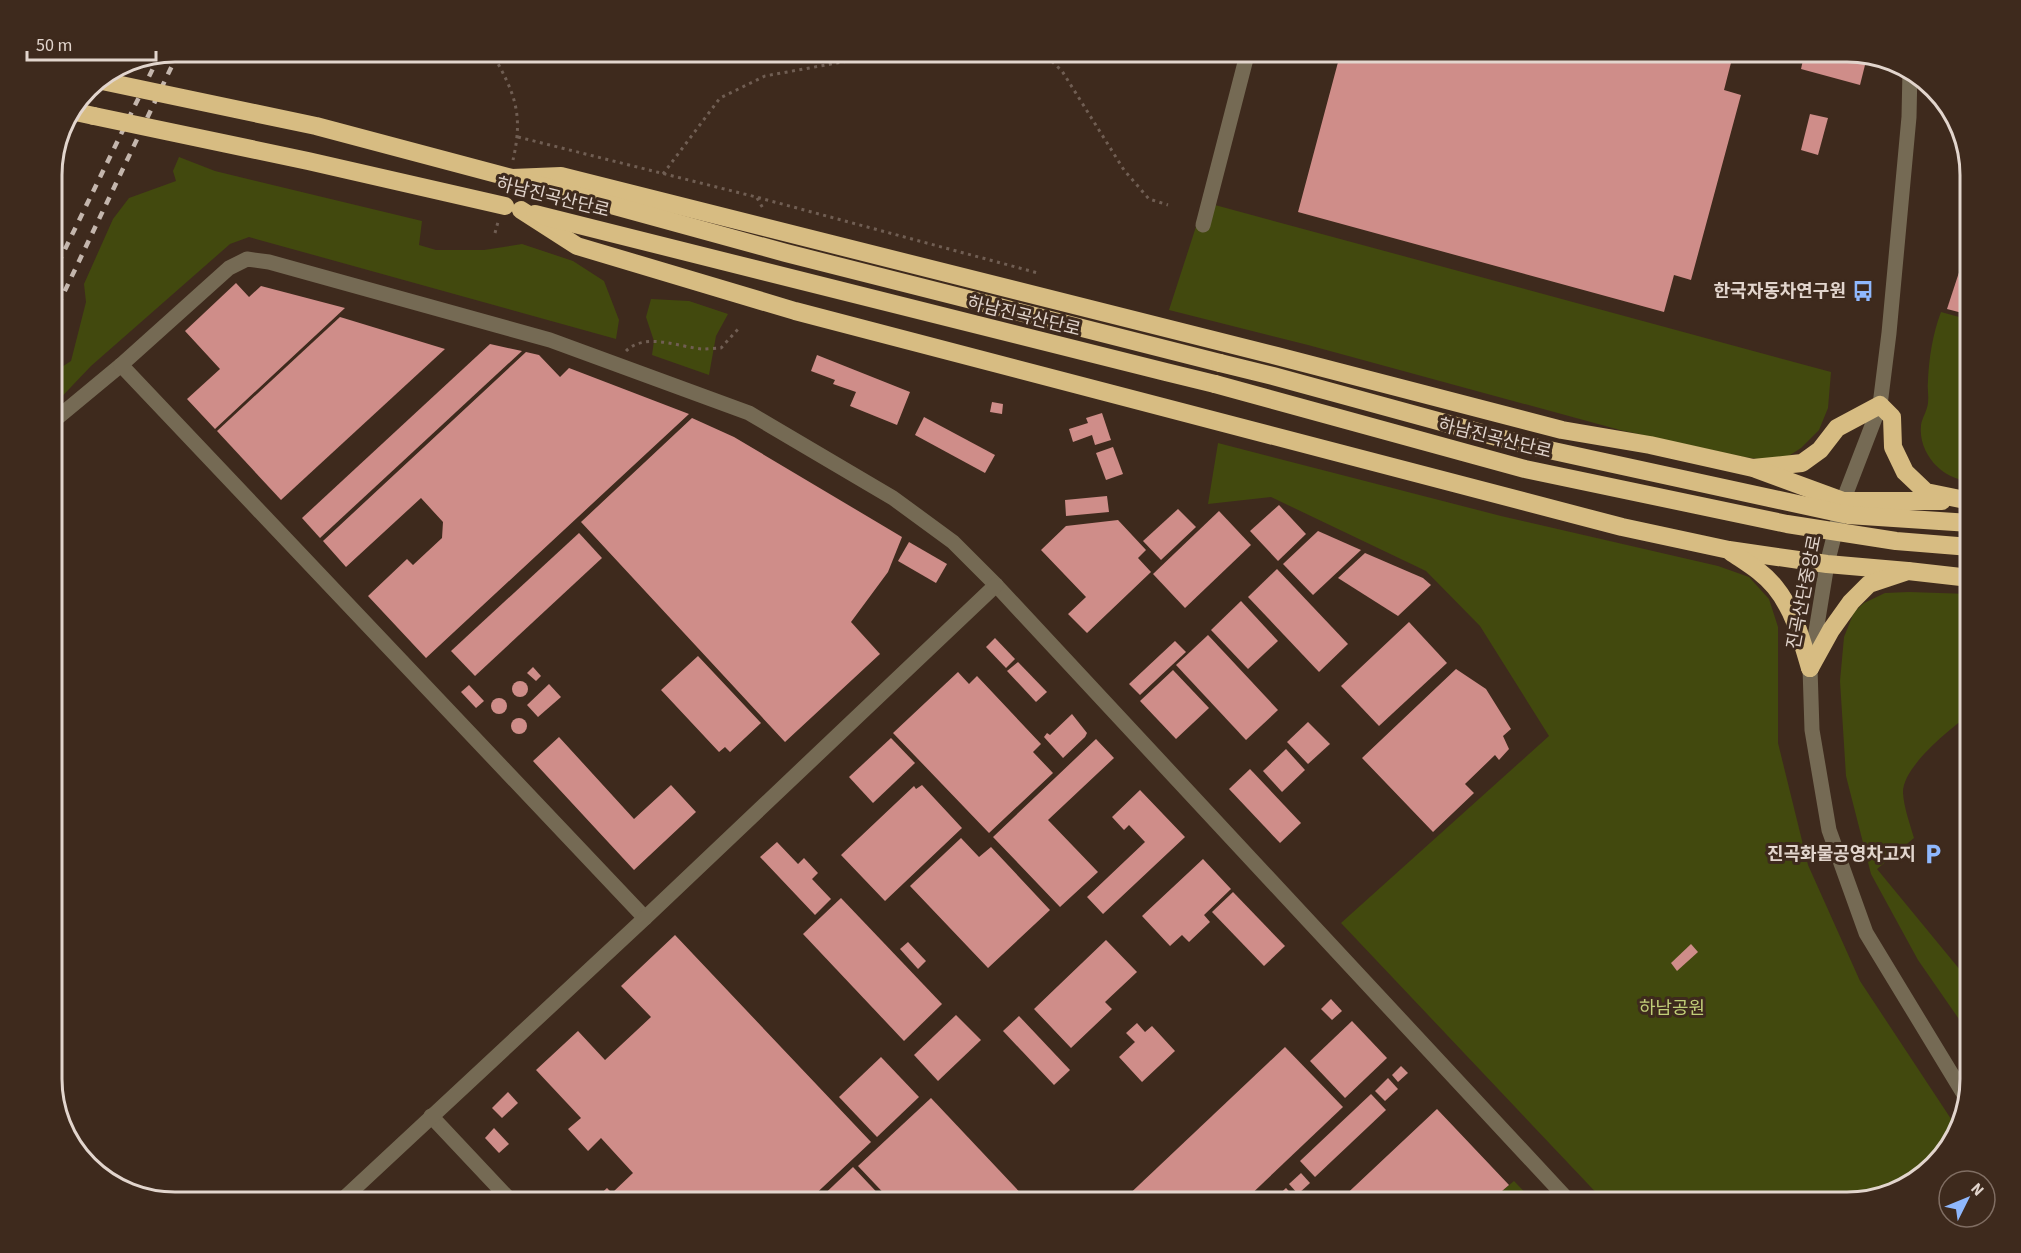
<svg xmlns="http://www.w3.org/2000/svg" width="2021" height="1253" viewBox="0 0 2021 1253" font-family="'Source Sans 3','Noto Sans KR',sans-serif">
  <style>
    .green { fill: #42490e }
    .building { fill: #cf8d89 }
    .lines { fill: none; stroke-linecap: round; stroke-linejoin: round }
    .path { stroke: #705e53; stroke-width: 3; stroke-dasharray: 3 4.5; stroke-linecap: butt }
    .minor { stroke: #756a54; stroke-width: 15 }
    .highway { stroke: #d7bc82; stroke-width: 18 }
    .rail { stroke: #c4b6ad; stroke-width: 4.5; stroke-dasharray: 8 8; stroke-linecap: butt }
    .highway-bridge { stroke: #d7bc82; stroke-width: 18 }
    .labels { text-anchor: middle; stroke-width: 6; stroke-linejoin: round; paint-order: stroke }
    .street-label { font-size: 18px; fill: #e2d5cd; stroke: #3e2a1d }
    .poi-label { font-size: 18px; font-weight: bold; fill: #e2d5cd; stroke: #3e2a1d; text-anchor: end }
    .park-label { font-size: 18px; fill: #c1ce78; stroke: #3e2a1d }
    .rim { fill: none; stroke: #e2d5cd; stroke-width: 3 }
  </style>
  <rect width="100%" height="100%" fill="#3e2a1d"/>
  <!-- green -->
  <g class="green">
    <polygon points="179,157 215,171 422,221 419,245 436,250 484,250 522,244 573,261 604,281 619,320 616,339 249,237 230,244 91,366 51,408 51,374 71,361 86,302 84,284 113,219 129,198 176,181 173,171"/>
    <polygon points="1204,202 1831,372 1828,408 1819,430 1801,448 1787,457 1765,460 1744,457 1620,430 1308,345 1169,310"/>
    <polygon points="651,299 689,301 728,314 716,336 709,375 652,355 654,341 646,317"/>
    <path d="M1941 312 1970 320V481C1942 480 1918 453 1921 425 1922 418 1927 411 1928 403 1929 396 1927 388 1928 380 1929 357 1933 333 1941 312Z"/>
    <polygon points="1218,443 1501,516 1718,566 1749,577 1769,599 1778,627 1778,743 1808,865 1860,981 1957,1128 1953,1141 1908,1186 1847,1202 1605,1202 1341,923 1549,736 1480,626 1426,571 1271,497 1208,504"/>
    <path d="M1909 592 1970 594V714C1950 729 1902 767 1903 793 1904 808 1910 824 1914 838L1877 869 1970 982V1035L1918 960 1871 874 1846 776 1840 681 1844 637 1854 612 1864 603 1885 593Z"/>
    <polygon points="1514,1181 1534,1202 1502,1202 1507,1197 1502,1191"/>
  </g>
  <!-- building -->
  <g class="building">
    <polygon points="1341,51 1734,51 1724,90 1741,95 1691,280 1674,275 1664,312 1298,212"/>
    <polygon points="1805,51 1846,51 1867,57 1860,85 1801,69"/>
    <polygon points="1810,114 1828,118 1818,155 1801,150"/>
    <polygon points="1966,251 1970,252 1970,315 1947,309"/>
    <polygon points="236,283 249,297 261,286 345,308 215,429 187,399 220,369 185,331"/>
    <polygon points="340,317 445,349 281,500 217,431"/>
    <polygon points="490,344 522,351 320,538 302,518"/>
    <polygon points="526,352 539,355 560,377 569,368 689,414 426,658 368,596 407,559 413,565 442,538 443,522 421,498 346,567 323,541"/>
    <polygon points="817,355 910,392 897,425 850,406 856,392 833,384 835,380 811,371"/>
    <polygon points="992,402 1003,404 1002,414 990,412"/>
    <polygon points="1102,413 1111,440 1095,445 1092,435 1073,442 1069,429 1088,423 1086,418"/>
    <polygon points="924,417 995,455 985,473 915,435"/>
    <polygon points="692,418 734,437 902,537 888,572 851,622 880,654 785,742 581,522"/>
    <polygon points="1113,447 1123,474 1106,480 1096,453"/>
    <polygon points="1107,496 1109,512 1066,516 1065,500"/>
    <polygon points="1279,505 1306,534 1278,561 1250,531"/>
    <polygon points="1178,509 1196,527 1161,560 1143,541"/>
    <polygon points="1219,511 1251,545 1185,608 1153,574"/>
    <polygon points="1118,520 1146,550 1138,558 1151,572 1087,633 1068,614 1086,597 1041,550 1066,526"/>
    <polygon points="1318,531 1361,550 1313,595 1283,564"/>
    <polygon points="579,533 602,558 475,676 451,651"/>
    <polygon points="909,542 947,564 936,583 898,561"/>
    <polygon points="1365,553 1423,578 1431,585 1398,616 1338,578"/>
    <polygon points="1277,569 1348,644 1319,672 1248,597"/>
    <polygon points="1241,601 1278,641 1248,669 1211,630"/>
    <polygon points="1409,622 1447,663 1379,726 1341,686"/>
    <polygon points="1208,635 1278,710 1246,740 1176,665"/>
    <polygon points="995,638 1015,659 1006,668 986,647"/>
    <polygon points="1175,641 1186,652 1140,695 1129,684"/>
    <polygon points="698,656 761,723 730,752 725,747 719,752 661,690"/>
    <polygon points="1018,662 1047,692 1036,702 1007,671"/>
    <polygon points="533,667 541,676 536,681 527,673"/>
    <polygon points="1456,669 1486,689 1511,729 1503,736 1509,749 1499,760 1495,755 1465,784 1474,793 1433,832 1362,758"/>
    <polygon points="1173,670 1209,708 1176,739 1140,701"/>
    <polygon points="958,672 969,684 977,676 1041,744 1033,752 1053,773 989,833 893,733"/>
    <circle cx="520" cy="689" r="8"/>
    <polygon points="549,684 561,697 538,717 527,705"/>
    <polygon points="469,685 484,701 476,708 461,692"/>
    <circle cx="499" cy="706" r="8"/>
    <polygon points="1072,714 1087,733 1085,737 1063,758 1044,737 1047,733 1050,735"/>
    <circle cx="519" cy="726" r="8"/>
    <polygon points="1308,722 1330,744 1308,764 1287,742"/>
    <polygon points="559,737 634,819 671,785 696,812 634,870 533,761"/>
    <polygon points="891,738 915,763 873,803 849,777"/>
    <polygon points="1096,739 1114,758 1048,820 1098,872 1060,907 993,837"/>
    <polygon points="1286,749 1305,770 1282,792 1263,771"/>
    <polygon points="1250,769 1301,823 1280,843 1229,789"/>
    <polygon points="922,785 962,828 885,901 841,855 914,786 916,789"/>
    <polygon points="1140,790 1185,837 1103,914 1087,897 1145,842 1129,825 1124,830 1112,817"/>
    <polygon points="961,838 979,857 991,847 1050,910 988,968 910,886"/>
    <polygon points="777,842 798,864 804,858 818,873 812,879 831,899 815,915 760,857"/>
    <polygon points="1203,859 1231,889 1204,915 1210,922 1189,942 1182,935 1170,946 1142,916"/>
    <polygon points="1233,892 1285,946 1264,966 1212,912"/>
    <polygon points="841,898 942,1004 904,1041 803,934"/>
    <polygon points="675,935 871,1142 807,1202 592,1202 607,1188 612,1193 633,1173 601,1138 588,1151 568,1129 581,1118 536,1070 578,1031 605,1060 651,1017 621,986"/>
    <polygon points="1106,940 1137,972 1105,1002 1112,1009 1071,1048 1034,1009"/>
    <polygon points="908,942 926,961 918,969 900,949"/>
    <polygon points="1691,944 1698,952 1677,971 1671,963"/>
    <polygon points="1331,999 1342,1011 1332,1020 1321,1009"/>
    <polygon points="956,1015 981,1040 938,1081 914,1055"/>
    <polygon points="1019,1016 1070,1070 1054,1085 1003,1031"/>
    <polygon points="1352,1021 1387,1058 1345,1098 1310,1061"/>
    <polygon points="1137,1023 1145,1032 1152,1026 1175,1051 1142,1082 1119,1057 1135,1042 1126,1033"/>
    <polygon points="1285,1047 1343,1107 1243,1202 1121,1202"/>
    <polygon points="881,1057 919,1097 877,1137 839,1097"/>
    <polygon points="1401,1066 1408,1073 1398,1082 1392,1075"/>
    <polygon points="1388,1078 1398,1089 1385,1101 1375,1091"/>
    <polygon points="508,1092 518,1103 502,1118 492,1108"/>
    <polygon points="1371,1094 1386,1110 1315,1177 1300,1161"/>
    <polygon points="931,1098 1029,1202 892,1202 858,1166"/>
    <polygon points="1437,1109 1509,1185 1502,1191 1508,1197 1502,1202 1338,1202"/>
    <polygon points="494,1128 509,1144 499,1153 485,1138"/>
    <polygon points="853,1167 886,1202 816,1202"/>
    <polygon points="1301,1173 1310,1183 1298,1194 1289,1184"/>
    <polygon points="1286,1188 1296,1199 1293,1202 1271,1202"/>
    <polygon points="565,1191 575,1202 553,1202"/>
  </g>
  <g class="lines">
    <!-- path -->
    <g class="path">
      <path d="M491 51C514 92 524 112 513 160"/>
      <polyline points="1041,51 1062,71 1124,170 1149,199 1168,205"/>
      <polyline points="518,137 756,197 1038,273"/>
      <polyline points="663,174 720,98 765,76 903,51"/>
      <polyline points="757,198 764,210"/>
      <polyline points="495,233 498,222"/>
      <path d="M626 351C645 332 679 347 702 349 708 349 715 348 721 348L739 328"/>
    </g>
    <!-- minor -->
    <g class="minor">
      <polyline points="1910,69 1909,117 1889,333 1880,405 1843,501 1827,564 1810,668 1812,730 1829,830 1866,933 1965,1096"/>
      <polyline points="1203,225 1248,51"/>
      <polyline points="51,423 121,365"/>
      <polyline points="645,918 121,365 229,268 247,259 269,262 550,340 749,413 893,498 953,542 996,585 1570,1202"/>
      <polyline points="431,1116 512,1202"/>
      <polyline points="340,1202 645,918 996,585"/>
    </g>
    <!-- highway -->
    <g class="highway">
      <polyline points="71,111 94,116"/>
      <polyline points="512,178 561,176 1277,356 1562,430 1650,445 1753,468 1802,463 1820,450 1837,428 1880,405 1892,417 1893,447 1905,472 1926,492 1970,501"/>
      <polyline points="531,183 786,253 1220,363"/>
      <polyline points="521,210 577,246 795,311 1622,527 1729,550 1827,564 1908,571"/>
      <path d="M535 214C762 270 988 329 1215 384"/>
      <polyline points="1756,469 1843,501 1942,501"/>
      <path d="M1731 552C1747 563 1763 572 1775 587 1794 610 1802 641 1810 668"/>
      <polyline points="1810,668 1831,630 1851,602 1869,584 1908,571 1970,578"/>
    </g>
    <!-- rail -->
    <g class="rail">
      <polyline points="51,278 160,54"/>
      <polyline points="51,320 179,51"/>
    </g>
    <!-- highway-bridge -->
    <g class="highway-bridge">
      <polyline points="102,81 316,126 512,178"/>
      <polyline points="94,116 308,161 505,206"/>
      <polyline points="1220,363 1273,376 1526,445 1848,515 1970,523"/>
      <polyline points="1215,384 1525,469 1787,524 1896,541 1970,547"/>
    </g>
  </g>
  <!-- icons -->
  <defs>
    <symbol id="bus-bare" viewBox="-9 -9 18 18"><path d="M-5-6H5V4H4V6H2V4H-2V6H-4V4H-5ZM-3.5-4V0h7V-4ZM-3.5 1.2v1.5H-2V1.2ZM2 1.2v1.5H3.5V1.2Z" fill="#8fb8fd" stroke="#3e2a1d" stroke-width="2.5" paint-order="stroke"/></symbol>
    <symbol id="parking-bare" viewBox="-9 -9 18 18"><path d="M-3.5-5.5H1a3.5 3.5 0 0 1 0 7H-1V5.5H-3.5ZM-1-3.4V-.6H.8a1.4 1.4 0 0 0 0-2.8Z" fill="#8fb8fd" stroke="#3e2a1d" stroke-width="2.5" paint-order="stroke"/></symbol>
  </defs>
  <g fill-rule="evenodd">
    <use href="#bus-bare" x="1848" y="276" width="30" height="30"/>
    <use href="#parking-bare" x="1918" y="839" width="30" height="30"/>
  </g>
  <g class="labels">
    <!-- street labels -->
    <g class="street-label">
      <text transform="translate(553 197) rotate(14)" y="6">하남진곡산단로</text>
      <text transform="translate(1024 316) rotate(14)" y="6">하남진곡산단로</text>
      <text transform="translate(1495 438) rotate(14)" y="6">하남진곡산단로</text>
      <text transform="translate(1804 592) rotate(-79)" y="6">진곡산단중앙로</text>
    </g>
    <!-- poi labels -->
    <g class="poi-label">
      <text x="1846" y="297">한국자동차연구원</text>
      <text x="1916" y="860">진곡화물공영차고지</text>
    </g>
    <!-- park labels -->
    <g class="park-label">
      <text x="1672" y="1014">하남공원</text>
    </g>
  </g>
  <!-- crop -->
  <path d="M0 0H2021V1253H0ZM175 62H1847A113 113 0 0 1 1960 175V1079A113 113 0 0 1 1847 1192H175A113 113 0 0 1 62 1079V175A113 113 0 0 1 175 62Z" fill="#3e2a1d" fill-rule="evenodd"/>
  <path class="rim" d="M175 62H1847A113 113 0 0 1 1960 175V1079A113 113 0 0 1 1847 1192H175A113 113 0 0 1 62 1079V175A113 113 0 0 1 175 62Z"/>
  <!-- north arrow -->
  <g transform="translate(1967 1199) rotate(47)"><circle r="28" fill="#3e2a1d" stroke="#806e63" stroke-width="1.5"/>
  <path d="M0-4.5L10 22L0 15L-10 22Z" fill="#8fb8fd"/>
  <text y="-9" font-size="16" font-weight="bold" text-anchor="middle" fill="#e2d5cd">N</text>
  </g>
  <!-- scale -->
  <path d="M27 51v9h129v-9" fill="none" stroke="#e2d5cd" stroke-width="3"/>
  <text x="36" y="51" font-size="18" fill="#e2d5cd" stroke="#3e2a1d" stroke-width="4.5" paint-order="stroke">50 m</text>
</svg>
